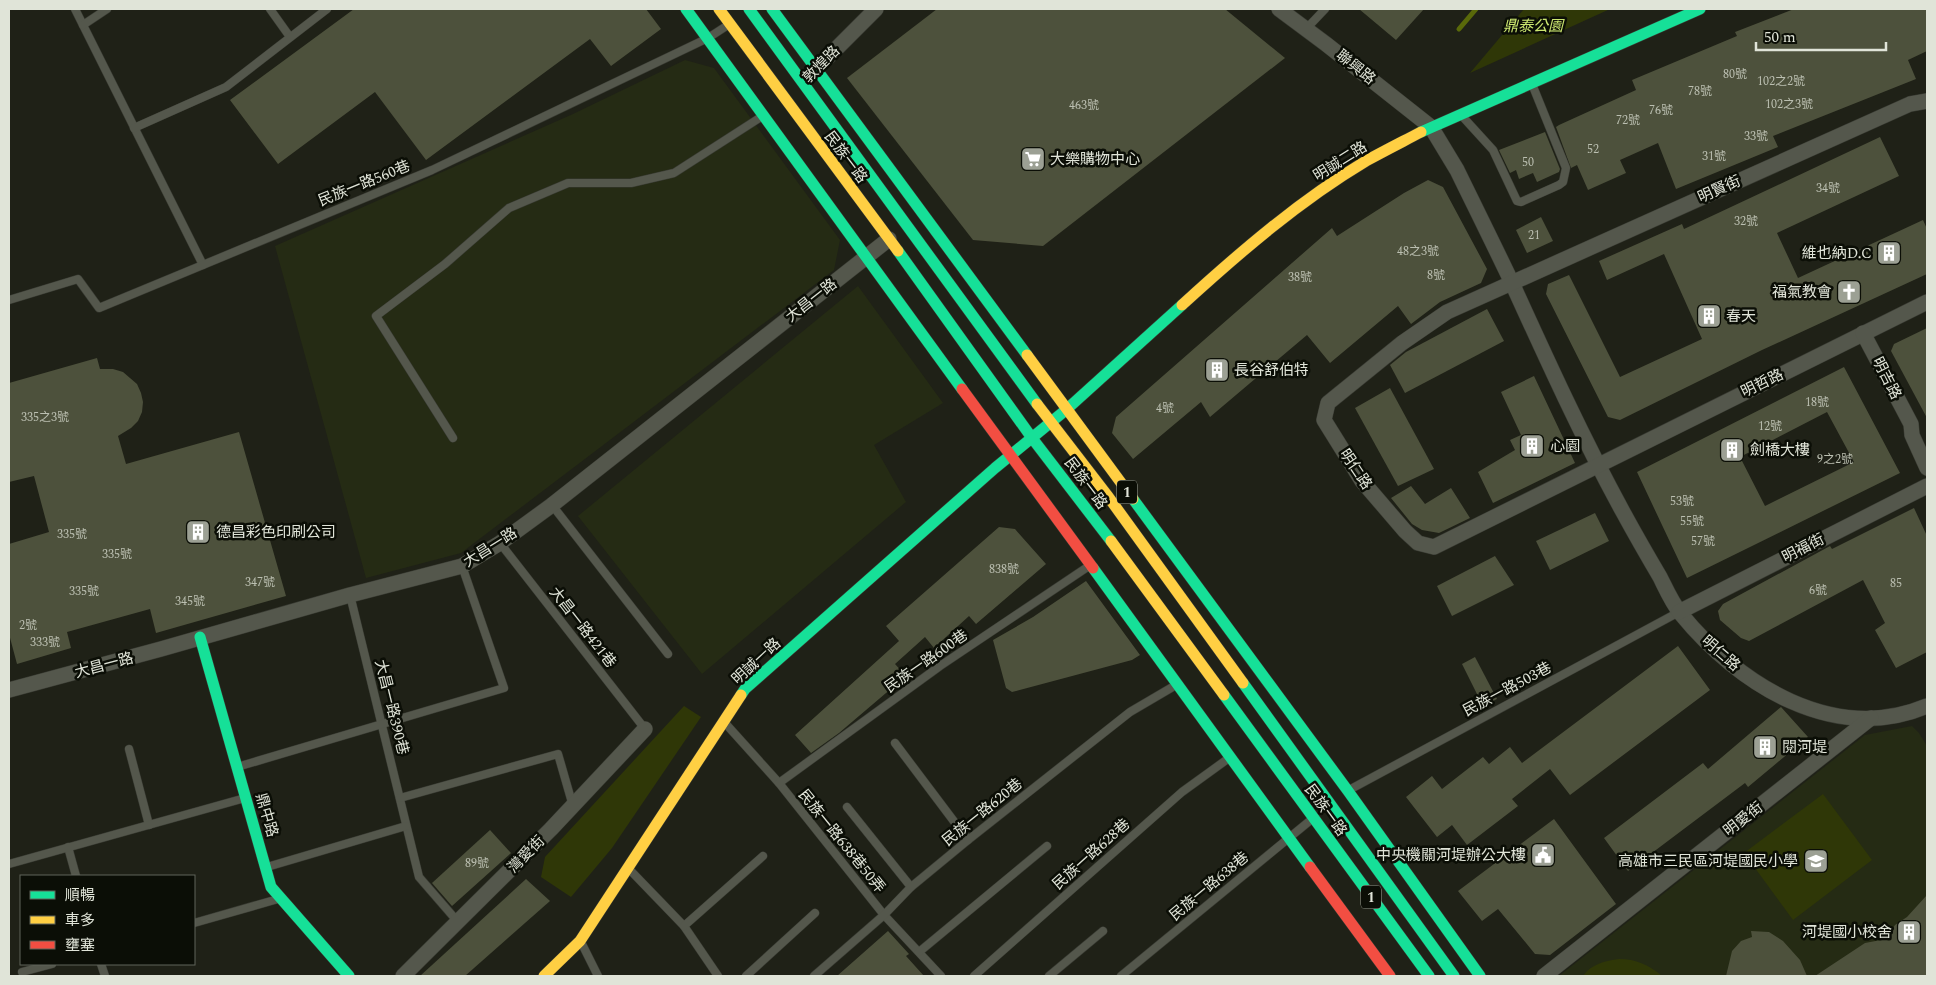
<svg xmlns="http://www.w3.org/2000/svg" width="1936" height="985" viewBox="0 0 1936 985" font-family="Spectral,'Noto Sans TC',serif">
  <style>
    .built { fill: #252b14 }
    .green { fill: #2f3707 }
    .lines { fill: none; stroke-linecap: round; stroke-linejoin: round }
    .stream { stroke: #59690a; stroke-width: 5 }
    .building { fill: #4d513c; fill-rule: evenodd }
    .lane-casing { stroke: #393b33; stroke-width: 9 }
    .street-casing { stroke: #393b33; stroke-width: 16 }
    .fast-casing { stroke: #393b33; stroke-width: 12 }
    .slow-casing { stroke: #393b33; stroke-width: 12 }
    .jam-casing { stroke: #393b33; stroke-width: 12 }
    .lane { stroke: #54574c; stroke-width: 8 }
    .street { stroke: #54574c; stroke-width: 15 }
    .fast { stroke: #16e098; stroke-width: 11 }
    .slow { stroke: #ffcf43; stroke-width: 11 }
    .jam { stroke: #f24e42; stroke-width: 11 }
    .labels { text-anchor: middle; stroke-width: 5; stroke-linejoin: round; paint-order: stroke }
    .number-label { font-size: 12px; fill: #bbbfb1 }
    .shield { fill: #0b0e06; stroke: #a0a499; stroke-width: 1 }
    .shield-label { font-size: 14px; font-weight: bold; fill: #e0e4d8 }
    .park-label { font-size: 15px; font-style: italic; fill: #cce770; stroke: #0b0e06 }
    .street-label { font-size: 15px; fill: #e0e4d8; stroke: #0b0e06 }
    .poi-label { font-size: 15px; fill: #e0e4d8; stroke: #0b0e06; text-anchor: start }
  </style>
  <rect width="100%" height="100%" fill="#1f2117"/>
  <!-- built -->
  <g class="built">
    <polygon points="685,60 714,68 840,240 834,270 461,553 366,578 275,246 573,114"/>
    <polygon points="858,286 943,403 874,445 906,502 702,674 578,516"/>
    <polygon points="1912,726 1919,733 1927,746 1927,976 1559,976 1865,735"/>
  </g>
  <!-- green -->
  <g class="green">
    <polygon points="1524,9 1610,9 1470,73"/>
    <polygon points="684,706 701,717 612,848 571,897 541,877 545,857"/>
    <polygon points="1823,794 1872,860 1793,920 1744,853"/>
    <path d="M1619 959C1636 959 1649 965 1662 976H1583C1591 964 1605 961 1619 959Z"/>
  </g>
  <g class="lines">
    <!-- stream -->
    <polyline class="stream" points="1459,29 1476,9"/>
  </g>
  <!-- building -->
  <g class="building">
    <polygon points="354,9 646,9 661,29 611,66 590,39 426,160 375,92 278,164 230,100"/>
    <polygon points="937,9 1225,9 1285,58 1043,246 973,240 847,78"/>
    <polygon points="1359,9 1424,9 1396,40"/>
    <polygon points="1794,9 1927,9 1927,51 1908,60 1916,79 1773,136 1778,147 1676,189 1658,143 1620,160 1626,173 1588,190 1577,165 1571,168 1556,127 1559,125 1636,90 1632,80 1737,36 1735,32"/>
    <polygon points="1545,132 1560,169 1559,172 1537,182 1533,173 1519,179 1516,170 1510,173 1499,150"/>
    <polygon points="1880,137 1899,176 1777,233 1798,278 1923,220 1927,229 1927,274 1762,350 1620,420 1608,417 1546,294 1548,284 1569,275 1620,377 1702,339 1664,254 1607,280 1599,261 1682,224 1684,229"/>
    <polygon points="1428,180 1443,187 1487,269 1481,283 1440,302 1411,324 1398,306 1330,363 1307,335 1210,417 1201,402 1133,459 1112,433 1116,417 1332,228 1337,236 1404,193"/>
    <polygon points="1541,217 1553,241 1527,253 1516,230"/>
    <polygon points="1487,309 1504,341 1405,393 1390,365 1406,352"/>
    <polygon points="1927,328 1927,418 1891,351 1894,344"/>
    <polygon points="97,358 100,369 113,369 123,372 137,384 141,393 143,402 142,412 138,421 131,428 118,436 126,464 239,432 286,596 156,633 150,609 67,632 71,648 17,664 9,634 9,544 49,532 34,476 9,482 9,383"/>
    <path d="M1844 367 1900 473 1687 578 1637 472ZM1827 412 1854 462 1765 506 1740 457Z"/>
    <polygon points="1534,376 1575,463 1493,503 1478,472 1515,450 1510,440 1521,435 1501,392"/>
    <polygon points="1390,388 1434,469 1398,486 1355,408"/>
    <polygon points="1411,486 1425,504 1451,488 1470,518 1439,533 1422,530 1412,524 1391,498"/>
    <polygon points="1914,508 1927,536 1927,652 1896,668 1875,630 1885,623 1863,580 1749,641 1741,638 1720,620 1718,611 1723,604 1830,546 1832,549"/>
    <polygon points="1595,513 1609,541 1550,570 1536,541"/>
    <polygon points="999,527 1015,529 1046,564 976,624 969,616 934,648 925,637 895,664 906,676 839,733 811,753 795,735 899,641 886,626"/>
    <polygon points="1495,556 1514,585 1452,616 1437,586"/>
    <polygon points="1086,581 1140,655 1132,660 1012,692 1006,688 993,640 1033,617"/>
    <polygon points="1678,646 1710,690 1570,795 1550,769 1512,799 1518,806 1467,845 1452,825 1437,837 1406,797 1432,776 1442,789 1483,757 1489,764 1510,747 1522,763"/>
    <polygon points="1475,657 1497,699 1483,706 1462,664"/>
    <polygon points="1781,707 1808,737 1748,787 1745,783 1628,871 1604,838 1703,763 1708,769"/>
    <polygon points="1554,819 1616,904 1550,955 1535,954 1498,909 1482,921 1458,891"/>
    <polygon points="490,830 511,853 452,906 432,883"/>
    <polygon points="526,879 550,901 465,976 420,976"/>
    <polygon points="1927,895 1927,975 1815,976 1865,943 1886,939 1895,925 1907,917"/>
    <polygon points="888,931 909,954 906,956 924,976 837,976"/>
    <polygon points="1751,931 1769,932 1783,941 1800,960 1807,976 1726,976 1732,951 1741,941 1752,937"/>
  </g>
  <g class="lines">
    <defs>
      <g id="lane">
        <polyline points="75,9 203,265"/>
        <polyline points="270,9 290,37"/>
        <polyline points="83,25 107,9"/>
        <polyline points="1306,29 1325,9"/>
        <polyline points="1462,116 1493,150 1517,201 1521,202 1559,185 1563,182 1566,168 1532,84"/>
        <polyline points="134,128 226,87 327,9"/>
        <polyline points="9,300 78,279 99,308 432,170 708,38 728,25"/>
        <polyline points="453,438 376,316 445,264 509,208 568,183 631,183 674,173 761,117"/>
        <polyline points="552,505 668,654"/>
        <polyline points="500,543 645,729"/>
        <polyline points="350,595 419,877 458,922"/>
        <polyline points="725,723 779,783 884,915 941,976"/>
        <polyline points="895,743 968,840"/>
        <polyline points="129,749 149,825"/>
        <polyline points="237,767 504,688 462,566"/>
        <polyline points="779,783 940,666 1089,566"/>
        <polyline points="1349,790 1679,612"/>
        <polyline points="400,798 558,754 573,806"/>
        <polyline points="847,807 911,887"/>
        <polyline points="68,847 76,876"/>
        <polyline points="9,864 245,798"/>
        <polyline points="267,867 406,826"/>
        <polyline points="629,869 684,926 718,976"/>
        <polyline points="194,923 278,899"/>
        <polyline points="684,926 763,856"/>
        <polyline points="581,942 598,976"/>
        <polyline points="919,952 1047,846"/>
        <polyline points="101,964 105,976"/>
        <polyline points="22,972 52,964"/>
        <polyline points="746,976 815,913"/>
        <polyline points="814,976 884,915 911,887 968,840 1130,712 1176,685"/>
        <polyline points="974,976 1182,792 1229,758"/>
        <polyline points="1049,976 1103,931"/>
        <polyline points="1121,976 1312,819"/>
      </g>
      <g id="street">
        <path d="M1279 9 1326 44 1431 127 1457 170C1475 207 1494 245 1512 283 1547 360 1582 437 1623 512 1635 534 1647 555 1660 577 1666 589 1672 603 1681 614 1739 685 1834 745 1927 706"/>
        <polyline points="810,75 876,9"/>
        <polyline points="1927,101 1910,104 1447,312 1402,343 1328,403 1324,420 1362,481 1405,531 1418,543 1434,547 1927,302"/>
        <polyline points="1863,333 1911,424 1912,435 1927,468"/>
        <polyline points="1679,612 1927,486"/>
        <polyline points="9,690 161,649 350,595 462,566 500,543 552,505 889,239"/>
        <polyline points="403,976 551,829 645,729"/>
        <polyline points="1544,976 1871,718"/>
      </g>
      <g id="fast">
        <polyline points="686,9 962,389"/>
        <polyline points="749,9 1037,404"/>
        <polyline points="772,9 1027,355"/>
        <polyline points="1421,132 1700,9"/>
        <polyline points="898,251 1032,438 1111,541"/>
        <polyline points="1133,499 1348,791 1480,976"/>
        <polyline points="1093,568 1310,867"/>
        <polyline points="200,637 271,887 349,976"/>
        <polyline points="1243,683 1454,976"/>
        <polyline points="741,695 745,689 995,468 1067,409 1182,305"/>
        <polyline points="1224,695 1429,976"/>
      </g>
      <g id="slow">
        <polyline points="719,9 898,251"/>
        <path d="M1182 305C1239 253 1299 201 1366 161 1384 151 1402 142 1421 132"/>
        <polyline points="1027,355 1133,499"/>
        <polyline points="1037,404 1107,495 1243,683"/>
        <polyline points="1111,541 1224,695"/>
        <polyline points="544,976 580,941 741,695"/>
      </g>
      <g id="jam">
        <polyline points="962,389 1093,568"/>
        <polyline points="1310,867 1390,976"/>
      </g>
    </defs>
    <!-- lane casing -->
    <use href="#lane" class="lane-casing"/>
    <!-- street casing -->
    <use href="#street" class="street-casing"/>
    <!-- fast casing -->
    <use href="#fast" class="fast-casing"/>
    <!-- slow casing -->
    <use href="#slow" class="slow-casing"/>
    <!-- jam casing -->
    <use href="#jam" class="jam-casing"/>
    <!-- lane -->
    <use href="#lane" class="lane"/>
    <!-- street -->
    <use href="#street" class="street"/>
    <!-- fast -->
    <use href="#fast" class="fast"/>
    <!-- slow -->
    <use href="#slow" class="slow"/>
    <!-- jam -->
    <use href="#jam" class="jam"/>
  </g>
  <!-- icons -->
  <defs>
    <symbol id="supermarket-square" viewBox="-11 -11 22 22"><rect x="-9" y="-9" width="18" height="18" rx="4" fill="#9ca094" stroke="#0b0e06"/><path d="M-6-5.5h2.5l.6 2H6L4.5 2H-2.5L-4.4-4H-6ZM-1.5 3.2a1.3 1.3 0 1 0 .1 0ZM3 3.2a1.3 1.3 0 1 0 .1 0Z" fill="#fff"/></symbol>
    <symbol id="building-square" viewBox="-11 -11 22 22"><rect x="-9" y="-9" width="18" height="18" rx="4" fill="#9ca094" stroke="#0b0e06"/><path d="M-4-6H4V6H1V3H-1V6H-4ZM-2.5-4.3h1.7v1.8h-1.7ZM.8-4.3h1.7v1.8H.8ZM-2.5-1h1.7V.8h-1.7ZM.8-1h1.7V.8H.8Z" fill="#fff"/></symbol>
    <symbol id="church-square" viewBox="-11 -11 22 22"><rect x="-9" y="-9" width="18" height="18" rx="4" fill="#9ca094" stroke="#0b0e06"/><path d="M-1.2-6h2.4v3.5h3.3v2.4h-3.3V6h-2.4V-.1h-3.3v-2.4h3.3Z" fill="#fff"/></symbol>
    <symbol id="civic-square" viewBox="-11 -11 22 22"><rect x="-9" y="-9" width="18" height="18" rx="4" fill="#9ca094" stroke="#0b0e06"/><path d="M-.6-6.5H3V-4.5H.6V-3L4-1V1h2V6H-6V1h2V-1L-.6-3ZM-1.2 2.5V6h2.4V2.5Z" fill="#fff"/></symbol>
    <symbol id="school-square" viewBox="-11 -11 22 22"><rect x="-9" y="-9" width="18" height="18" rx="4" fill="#9ca094" stroke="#0b0e06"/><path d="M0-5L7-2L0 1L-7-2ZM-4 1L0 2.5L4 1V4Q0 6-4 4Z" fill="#fff"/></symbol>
  </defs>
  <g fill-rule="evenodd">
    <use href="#supermarket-square" x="1019" y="145" width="28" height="28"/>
    <use href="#building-square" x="1875" y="239" width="28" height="28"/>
    <use href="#church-square" x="1835" y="278" width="28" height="28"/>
    <use href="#building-square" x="1695" y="302" width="28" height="28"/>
    <use href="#building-square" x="1203" y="356" width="28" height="28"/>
    <use href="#building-square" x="1518" y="432" width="28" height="28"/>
    <use href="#building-square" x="1718" y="436" width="28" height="28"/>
    <use href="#building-square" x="184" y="518" width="28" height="28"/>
    <use href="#building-square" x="1751" y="733" width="28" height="28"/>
    <use href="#civic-square" x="1529" y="841" width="28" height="28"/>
    <use href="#school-square" x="1802" y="847" width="28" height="28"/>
    <use href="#building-square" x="1895" y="918" width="28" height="28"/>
  </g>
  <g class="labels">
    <!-- number labels -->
    <g class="number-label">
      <text x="1735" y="78">80號</text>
      <text x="1781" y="85">102之2號</text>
      <text x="1700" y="95">78號</text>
      <text x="1789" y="108">102之3號</text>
      <text x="1084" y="109">463號</text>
      <text x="1661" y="114">76號</text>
      <text x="1628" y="124">72號</text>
      <text x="1756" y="140">33號</text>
      <text x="1593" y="153">52</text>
      <text x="1714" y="160">31號</text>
      <text x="1528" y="166">50</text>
      <text x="1828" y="192">34號</text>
      <text x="1746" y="225">32號</text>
      <text x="1534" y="239">21</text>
      <text x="1418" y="255">48之3號</text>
      <text x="1436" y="279">8號</text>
      <text x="1300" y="281">38號</text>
      <text x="1817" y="406">18號</text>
      <text x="1165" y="412">4號</text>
      <text x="45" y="421">335之3號</text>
      <text x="1770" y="430">12號</text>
      <text x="1835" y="463">9之2號</text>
      <text x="1682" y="505">53號</text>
      <text x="1692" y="525">55號</text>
      <text x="72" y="538">335號</text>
      <text x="1703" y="545">57號</text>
      <text x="117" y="558">335號</text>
      <text x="1004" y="573">838號</text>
      <text x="260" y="586">347號</text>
      <text x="1896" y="587">85</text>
      <text x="1818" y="594">6號</text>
      <text x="84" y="595">335號</text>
      <text x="190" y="605">345號</text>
      <text x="28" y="629">2號</text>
      <text x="45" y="646">333號</text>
      <text x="477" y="867">89號</text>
    </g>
    <!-- shield labels -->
    <g class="shield">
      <rect x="1117" y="480.5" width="20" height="23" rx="4"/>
      <rect x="1361" y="885.5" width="20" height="23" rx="4"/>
    </g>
    <g class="shield-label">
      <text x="1127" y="497">1</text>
      <text x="1371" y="902">1</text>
    </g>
    <!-- park labels -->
    <g class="park-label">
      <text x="1533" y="31">鼎泰公園</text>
    </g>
    <!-- street labels -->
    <g class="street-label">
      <text transform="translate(821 64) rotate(-45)" y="5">敦煌路</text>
      <text transform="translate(1356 67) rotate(39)" y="5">聯興路</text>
      <text transform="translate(846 157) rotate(53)" y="5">民族一路</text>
      <text transform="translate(1340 161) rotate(-32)" y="5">明誠二路</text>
      <text transform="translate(364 183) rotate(-22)" y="5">民族一路560巷</text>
      <text transform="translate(1719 189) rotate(-24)" y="5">明賢街</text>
      <text transform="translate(811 300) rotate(-38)" y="5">大昌一路</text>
      <text transform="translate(1887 378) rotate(63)" y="5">明吉路</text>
      <text transform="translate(1762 383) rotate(-26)" y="5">明哲路</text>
      <text transform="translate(1356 469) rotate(56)" y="5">明仁路</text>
      <text transform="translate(1086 483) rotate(53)" y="5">民族一路</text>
      <text transform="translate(490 547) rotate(-32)" y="5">大昌一路</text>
      <text transform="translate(1803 548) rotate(-27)" y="5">明福街</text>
      <text transform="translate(583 627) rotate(52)" y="5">大昌一路421巷</text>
      <text transform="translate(1721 653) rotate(41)" y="5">明仁路</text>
      <text transform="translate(756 661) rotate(-43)" y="5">明誠一路</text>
      <text transform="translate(926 661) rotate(-35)" y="5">民族一路600巷</text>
      <text transform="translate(104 665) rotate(-15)" y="5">大昌一路</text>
      <text transform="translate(1507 689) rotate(-28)" y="5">民族一路503巷</text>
      <text transform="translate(392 707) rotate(76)" y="5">大昌一路390巷</text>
      <text transform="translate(1326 810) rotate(54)" y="5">民族一路</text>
      <text transform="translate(982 812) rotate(-39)" y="5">民族一路620巷</text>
      <text transform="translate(267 815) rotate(74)" y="5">鼎中路</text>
      <text transform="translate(1743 819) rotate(-38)" y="5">明愛街</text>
      <text transform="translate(842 841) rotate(51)" y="5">民族一路638巷50弄</text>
      <text transform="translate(526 854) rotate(-45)" y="5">灣愛街</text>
      <text transform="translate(1091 854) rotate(-42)" y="5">民族一路628巷</text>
      <text transform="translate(1209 886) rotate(-40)" y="5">民族一路638巷</text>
    </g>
    <!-- poi labels -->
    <g class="poi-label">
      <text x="1050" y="164">大樂購物中心</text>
      <text x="1872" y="258" text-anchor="end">維也納D.C</text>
      <text x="1832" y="297" text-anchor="end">福氣教會</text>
      <text x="1726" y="321">春天</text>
      <text x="1234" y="375">長谷舒伯特</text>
      <text x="1550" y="451">心園</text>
      <text x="1750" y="455">劍橋大樓</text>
      <text x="216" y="537">德昌彩色印刷公司</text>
      <text x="1782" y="752">閱河堤</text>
      <text x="1526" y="860" text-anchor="end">中央機關河堤辦公大樓</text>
      <text x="1798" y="866" text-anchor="end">高雄市三民區河堤國民小學</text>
      <text x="1892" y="937" text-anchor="end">河堤國小校舍</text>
    </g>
  </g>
  <!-- border -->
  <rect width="1936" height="985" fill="none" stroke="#e0e4d8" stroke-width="20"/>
  <!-- legend -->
  <rect x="20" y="875" width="175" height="90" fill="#0b0e06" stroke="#60645a"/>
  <rect x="30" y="891" width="25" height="8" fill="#16e098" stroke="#60645a"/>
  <text x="65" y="900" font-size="15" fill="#e0e4d8">順暢</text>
  <rect x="30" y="916" width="25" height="8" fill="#ffcf43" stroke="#60645a"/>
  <text x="65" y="925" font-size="15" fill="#e0e4d8">車多</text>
  <rect x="30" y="941" width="25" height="8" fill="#f24e42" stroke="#60645a"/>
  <text x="65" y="950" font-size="15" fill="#e0e4d8">壅塞</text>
  <!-- scale -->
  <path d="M1756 42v8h130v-8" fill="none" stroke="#e0e4d8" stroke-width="2.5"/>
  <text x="1764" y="42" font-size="15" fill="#e0e4d8" stroke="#0b0e06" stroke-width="4" paint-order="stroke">50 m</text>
</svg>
